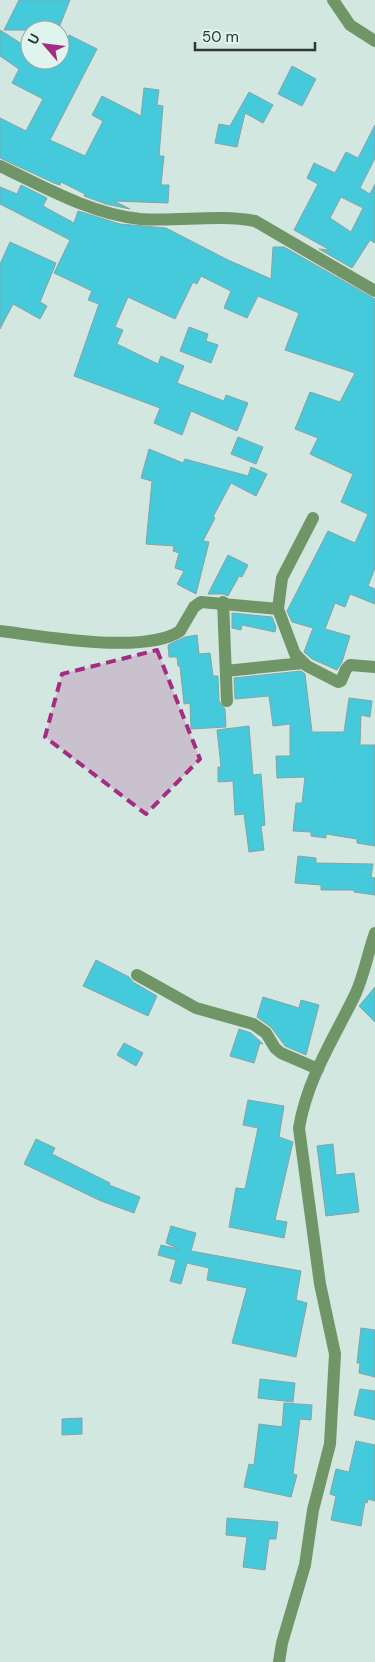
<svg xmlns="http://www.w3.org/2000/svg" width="375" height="1662" viewBox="0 0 375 1662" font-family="'DM Sans',sans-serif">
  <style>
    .building { fill: #44cadb; stroke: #8ba1a4; fill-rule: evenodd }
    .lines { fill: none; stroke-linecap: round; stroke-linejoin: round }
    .minor { stroke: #709567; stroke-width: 12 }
    .marked { fill: #a52c82; fill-opacity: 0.2; stroke: #a52c82; stroke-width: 4; stroke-dasharray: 10 6; stroke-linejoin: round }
  </style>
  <rect width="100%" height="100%" fill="#d2e7e0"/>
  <!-- building -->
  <g class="building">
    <polygon points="19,0 70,0 58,30 4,30"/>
    <polygon points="0,30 25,46 21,52 30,57 30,60 36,60 52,68 56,60 60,60 60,52 69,35 97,49 50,140 85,156 103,121 92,115 102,96 141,116 144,88 159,90 157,105 163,106 159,156 164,156 161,185 169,185 168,203 114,201 130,209 106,204 84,196 85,194 61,182 60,185 54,183 0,158 0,118 26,131 43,99 12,83 19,69 0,56"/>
    <polygon points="292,66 316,79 302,106 278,94"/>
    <polygon points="249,92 273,105 263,123 245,113 237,147 215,143 219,124 230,126"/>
    <path d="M375 125V158L360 188 370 194 375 184V243L370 240 352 268 319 249 330 250 294 230 318 184 307 178 314 163 335 173 346 152 358 158ZM341 197 363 208 351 232 330 218Z"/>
    <polygon points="21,185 47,198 43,206 74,223 78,211 120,224 166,228 228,260 271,279 273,247 284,247 375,299 375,568 368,586 375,589 375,604 350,594 345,607 335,603 325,629 350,636 342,662 337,670 312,659 304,652 313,628 292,622 287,611 328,531 355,543 368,514 341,502 353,474 310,454 318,438 295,429 310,392 340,402 355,373 285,350 299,313 258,296 247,318 224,308 231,291 201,276 197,284 193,282 175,319 128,297 115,327 123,330 117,344 158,364 161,356 184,366 177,383 224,401 226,395 248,403 237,431 191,411 182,435 154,423 160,408 74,376 99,304 88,300 92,291 54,273 70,240 0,204 0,187 17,194"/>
    <polygon points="10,242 56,263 40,302 47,306 40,319 13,304 0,329 0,264"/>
    <polygon points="189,327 208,334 206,341 218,345 211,363 180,351"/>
    <polygon points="238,437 263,447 256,464 231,454"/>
    <polygon points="149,449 183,463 185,459 248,476 251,467 267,474 256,496 231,483 213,517 215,518 203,541 209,542 196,594 177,584 184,571 175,568 179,553 173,551 174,546 146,544 152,481 141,478"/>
    <polygon points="228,555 248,565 242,577 239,576 228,596 223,594 208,594"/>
    <polygon points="232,613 272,617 276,627 275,632 242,625 241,630 232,628"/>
    <polygon points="197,635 199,654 210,653 213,676 218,676 219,701 225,709 226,727 191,729 190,703 184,704 180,666 178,666 177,657 169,657 168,645 185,637"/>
    <polygon points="301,671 305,674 312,732 344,732 349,698 372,701 370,717 361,715 360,745 375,745 375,846 357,843 357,839 326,834 326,838 311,836 311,832 293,831 296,803 302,803 305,777 277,778 276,756 290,756 290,724 273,726 269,696 235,699 234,678"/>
    <polygon points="249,726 253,775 261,774 265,825 261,826 264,850 249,852 244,814 235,815 233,781 218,782 218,767 221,767 217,730"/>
    <polygon points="298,856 316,858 316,863 373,864 371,877 375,878 375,895 354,892 354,890 321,890 321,885 295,883"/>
    <polygon points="96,960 129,977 133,982 157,996 148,1016 83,986"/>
    <polygon points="375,987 375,1022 359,1006"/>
    <polygon points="263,997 299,1008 301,1000 319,1005 306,1055 285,1046 271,1027 257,1017"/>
    <polygon points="239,1029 251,1033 263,1044 260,1043 254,1063 230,1056"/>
    <polygon points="124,1043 143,1053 136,1066 117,1055"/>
    <polygon points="248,1100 284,1106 279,1137 293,1142 275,1220 287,1222 284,1238 229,1227 236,1188 245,1189 258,1128 243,1125"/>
    <polygon points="36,1139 55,1148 52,1154 110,1183 109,1185 140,1197 134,1213 101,1201 24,1164"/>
    <polygon points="333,1144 336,1175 354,1173 359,1212 326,1216 317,1146"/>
    <polygon points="171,1226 196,1233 191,1251 301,1271 296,1300 307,1303 296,1357 232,1343 247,1288 207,1280 209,1268 187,1263 181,1284 170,1281 176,1260 158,1255 161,1245 179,1249 166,1243"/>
    <polygon points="361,1328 375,1330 375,1377 359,1373 360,1363 357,1363"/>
    <polygon points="260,1379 295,1383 293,1402 258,1398"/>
    <polygon points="360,1389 375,1391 375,1420 354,1415"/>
    <polygon points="284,1403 312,1405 311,1420 300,1419 293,1474 297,1475 291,1497 244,1487 249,1464 254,1465 259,1424 282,1427"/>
    <polygon points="82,1418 82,1434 62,1435 62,1419"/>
    <polygon points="356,1441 375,1445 375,1501 368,1499 367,1503 365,1502 361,1526 331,1520 336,1496 330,1494 336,1469 349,1472"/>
    <polygon points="227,1518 278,1522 276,1539 269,1539 265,1570 243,1567 247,1537 226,1535"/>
  </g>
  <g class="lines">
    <!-- minor -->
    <g class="minor">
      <polyline points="333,0 350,25 375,41"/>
      <path d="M0 166C44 187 91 214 140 219 178 222 218 214 255 221L375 291"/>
      <polyline points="313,518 282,578 278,609 295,654 307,666 338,682 341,681 346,669 350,665 375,667"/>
      <polyline points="223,602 227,701"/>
      <path d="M0 631C42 636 145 655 180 631L194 607 201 602 278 609"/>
      <polyline points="226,671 303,663"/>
      <polyline points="137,975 196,1008 253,1024 266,1033 275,1048 281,1053 318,1069"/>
      <path d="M279 1662 282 1643 305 1565 313 1510 330 1444 335 1354 320 1284 299 1128C307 1079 334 1038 355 995 364 976 368 952 375 933"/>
    </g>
  </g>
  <!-- marked area -->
  <path class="marked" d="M157 650 200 759 146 814 45 737 62 674Z"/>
  <!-- north arrow -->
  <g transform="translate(45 45) rotate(298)"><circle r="24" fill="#dff4ed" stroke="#99a8a3"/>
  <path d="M0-4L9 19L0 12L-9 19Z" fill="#a52c82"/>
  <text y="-8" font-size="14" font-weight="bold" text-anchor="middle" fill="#2f3734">U</text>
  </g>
  <!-- scale -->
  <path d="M195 42v8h120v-8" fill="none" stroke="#2f3734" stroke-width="2.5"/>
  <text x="202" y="42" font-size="15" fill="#2f3734" stroke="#dff4ed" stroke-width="4" paint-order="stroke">50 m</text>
</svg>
